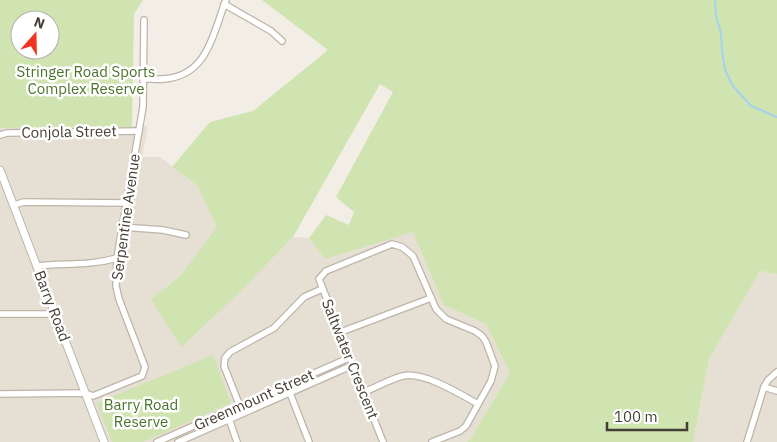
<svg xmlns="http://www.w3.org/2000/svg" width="777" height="442" viewBox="0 0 777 442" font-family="'IBM Plex Sans',sans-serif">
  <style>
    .residential { fill: #e6dfd4 }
    .green { fill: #cfe4b0; fill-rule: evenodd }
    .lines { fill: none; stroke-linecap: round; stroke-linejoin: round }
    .stream { stroke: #a5d2ec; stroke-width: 2 }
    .minor-casing { stroke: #bdb5a9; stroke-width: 8 }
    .tertiary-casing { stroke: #bdb5a9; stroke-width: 9 }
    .minor { stroke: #fff; stroke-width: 5.5 }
    .tertiary { stroke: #fff; stroke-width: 7 }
    .labels { text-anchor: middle; stroke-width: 5; stroke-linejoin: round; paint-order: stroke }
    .park-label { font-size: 15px; fill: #4a732c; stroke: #fff }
    .street-label { font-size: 15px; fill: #443e36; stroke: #fff }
  </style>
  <rect width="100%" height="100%" fill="#f2eee6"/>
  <!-- residential -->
  <g class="residential">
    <polygon points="148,126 142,157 160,157 197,185 217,227 180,276 151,299 241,291 293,237 309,238 325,259 413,231 444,305 486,324 510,373 470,441 465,442 0,442 0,128"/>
    <polygon points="760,271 777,274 777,442 693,442 709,359"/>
  </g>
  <!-- green -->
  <g class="green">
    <path d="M0 0H143L134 14 132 127 0 128ZM20 20H50V50H20Z"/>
    <polygon points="262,0 777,0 777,274 760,271 709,359 693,442 466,442 470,440 510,373 486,324 444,305 413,232 325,259 309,238 326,215 349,225 354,212 336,197 393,92 380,84 293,237 241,291 181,347 151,299 180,276 217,227 197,185 172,167 210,122 253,111 328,50"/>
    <polygon points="213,355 231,403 143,442 112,442 97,403"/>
  </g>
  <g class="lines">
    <!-- stream -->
    <polyline class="stream" points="715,0 716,16 721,33 722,51 725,70 733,86 751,106 777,117"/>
    <defs>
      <g id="minor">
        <polyline points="224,4 271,31 282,41"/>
        <path d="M144 79C153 79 163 80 171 78 209 71 214 30 226 0"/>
        <polyline points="0,135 7,133 139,131"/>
        <polyline points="14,205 24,202 127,203"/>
        <polyline points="122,227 163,230 186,235"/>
        <path d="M37 266C64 263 90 266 117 258"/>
        <polyline points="0,314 55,314"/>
        <polyline points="341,332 431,298"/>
        <polyline points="764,387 777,391"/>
        <polyline points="288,388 309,442"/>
        <path d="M364 392C377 387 390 379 403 376 423 371 460 394 478 404"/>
        <polyline points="0,394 85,393 93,396 142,376 145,367 119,299 116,286 117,258 143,107 144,20"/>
        <polyline points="241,409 224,366 225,358 230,352 274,328 304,297 322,289"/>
        <polyline points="228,416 237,442"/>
        <polyline points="157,442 351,357"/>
        <polyline points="178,442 353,365"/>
        <polyline points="383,442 319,279 326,271 392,244 402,247 413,256 436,309 446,319 475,331 482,336 486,342 495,366 491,381 466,426 460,431 432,442"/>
        <polyline points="747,442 764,387 768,380 777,372"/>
      </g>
      <polyline id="tertiary" points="0,170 104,442"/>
    </defs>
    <!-- minor casing -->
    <use href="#minor" class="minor-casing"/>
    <!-- tertiary casing -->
    <use href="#tertiary" class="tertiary-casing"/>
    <!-- minor -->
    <use href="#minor" class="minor"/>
    <!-- tertiary -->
    <use href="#tertiary" class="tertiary"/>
  </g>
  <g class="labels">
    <!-- park labels -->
    <g class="park-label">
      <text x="86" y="77">Stringer Road Sports<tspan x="86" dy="17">Complex Reserve</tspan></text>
      <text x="141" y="410">Barry Road<tspan x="141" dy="17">Reserve</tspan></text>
    </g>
    <!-- street labels -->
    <g class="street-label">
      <text transform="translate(69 132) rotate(-1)" y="5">Conjola Street</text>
      <text transform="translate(126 217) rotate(-82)" y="5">Serpentine Avenue</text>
      <text transform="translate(52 306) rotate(69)" y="5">Barry Road</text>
      <text transform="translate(350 359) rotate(68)" y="5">Saltwater Crescent</text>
      <text transform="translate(254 400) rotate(-24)" y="5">Greenmount Street</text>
    </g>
  </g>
  <!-- north arrow -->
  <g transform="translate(35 35) rotate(20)"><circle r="24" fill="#ffffff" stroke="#b4b2af"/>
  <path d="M0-4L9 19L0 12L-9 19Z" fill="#ee3620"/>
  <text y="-8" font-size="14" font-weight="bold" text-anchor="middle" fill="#443e36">N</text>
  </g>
  <!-- scale -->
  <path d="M607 422v8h80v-8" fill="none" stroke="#443e36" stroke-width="2.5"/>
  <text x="614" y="422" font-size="15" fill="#443e36" stroke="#ffffff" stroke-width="4" paint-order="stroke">100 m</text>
</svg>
